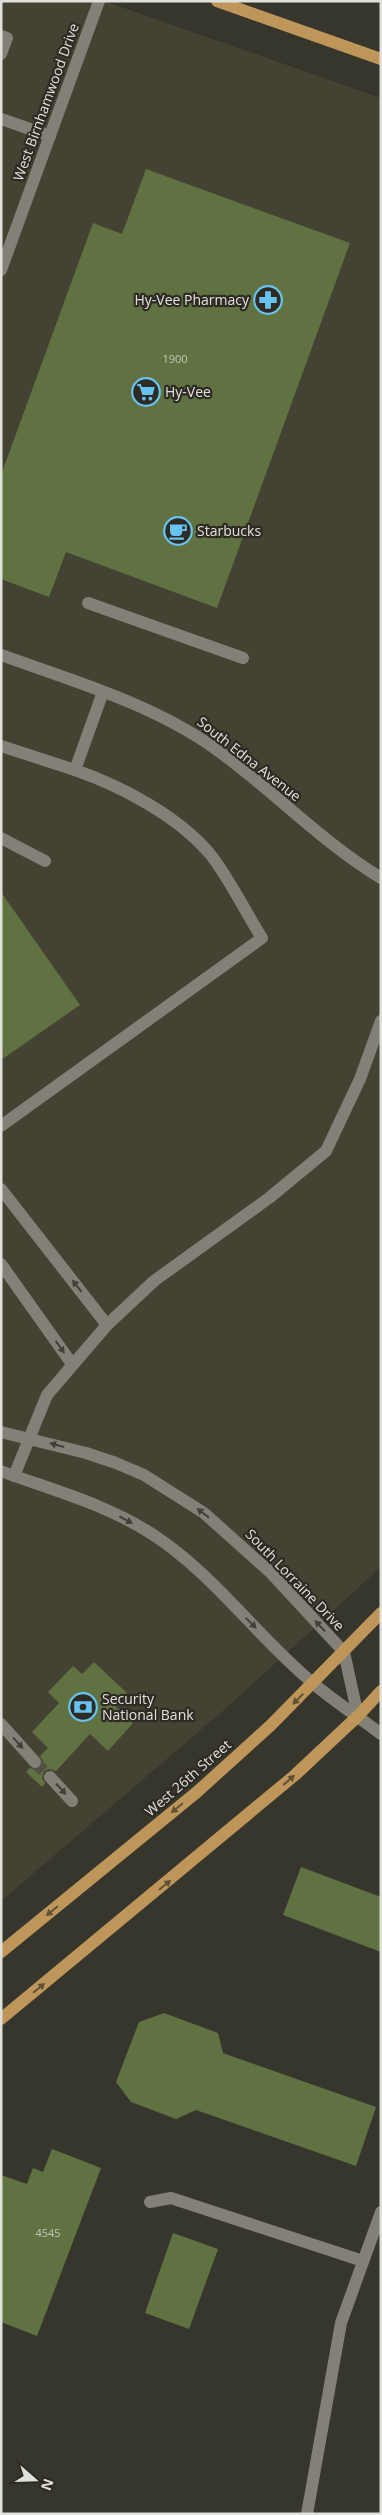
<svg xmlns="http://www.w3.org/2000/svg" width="382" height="2515" viewBox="0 0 382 2515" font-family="'Open Sans',sans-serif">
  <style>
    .built { fill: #444233 }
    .building { fill: #607241 }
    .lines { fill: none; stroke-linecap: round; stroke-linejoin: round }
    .minor-tunnel { stroke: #505047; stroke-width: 12; stroke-dasharray: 12 6; stroke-linecap: butt }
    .minor { stroke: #828077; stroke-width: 12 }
    .major { stroke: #be965a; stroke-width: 12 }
    .oneway { fill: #424038 }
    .oneway2 { fill: #605036 }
    .labels { text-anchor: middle; stroke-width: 4.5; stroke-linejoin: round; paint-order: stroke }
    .number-label { font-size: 11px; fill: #c1c5b4 }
    .street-label { font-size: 14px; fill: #e1e1db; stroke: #2d2b23 }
    .poi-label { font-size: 14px; fill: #e1e1db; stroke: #2d2b23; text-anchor: start }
  </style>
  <rect width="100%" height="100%" fill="#37362d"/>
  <!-- built -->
  <polygon class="built" points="1,1 104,1 381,98 381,1567 224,1710 1,1901"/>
  <!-- building -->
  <g class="building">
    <polygon points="146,169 350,243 217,608 66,552 49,597 1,579 1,475 93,223 122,234"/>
    <polygon points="1,892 80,1005 1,1060"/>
    <polygon points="94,1662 127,1693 115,1706 133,1723 108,1751 90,1734 56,1771 49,1769 44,1771 42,1778 45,1783 42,1787 26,1772 30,1768 36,1770 41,1768 43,1761 40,1756 48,1748 32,1732 59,1703 48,1692 73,1666 82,1674"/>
    <polygon points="301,1867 381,1897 381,1952 283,1915"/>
    <polygon points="164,2013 218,2033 223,2053 376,2107 356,2166 196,2110 176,2119 131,2102 116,2082 139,2022"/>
    <polygon points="52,2149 101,2168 37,2336 1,2322 1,2175 27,2184 33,2168 43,2172"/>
    <polygon points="173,2233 218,2249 189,2329 145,2313"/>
  </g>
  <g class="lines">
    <!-- minor-tunnel -->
    <polyline class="minor-tunnel" points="35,1762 50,1777"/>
    <!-- minor -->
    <g class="minor">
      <polyline points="1,36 7,38 1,54"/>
      <polyline points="1,119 50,136"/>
      <polyline points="1,270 99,1"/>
      <polyline points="88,603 243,658"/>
      <path d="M1 655C73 681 150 703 213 747 271 788 320 841 381 878"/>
      <polyline points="1,746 75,770"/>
      <polyline points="1,838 45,861"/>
      <path d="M1 1126 262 938C246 913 228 876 210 854 178 816 121 786 75 770L103 692"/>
      <polyline points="1,1189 107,1325"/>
      <polyline points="1,1264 72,1364"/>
      <polyline points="1,1432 86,1453 116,1463 144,1475 204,1513 270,1572 344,1652 358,1716"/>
      <path d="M1 1471C52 1490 106 1504 152 1534 214 1574 257 1637 314 1684 335 1702 359 1717 381 1734"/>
      <polyline points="14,1476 47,1395 107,1325 154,1281 269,1198 326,1151 360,1079 381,1021"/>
      <polyline points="1,1724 35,1762"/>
      <polyline points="50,1777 72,1801"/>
      <polyline points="150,2202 171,2198 363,2261"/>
      <polyline points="307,2514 341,2323 381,2212"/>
    </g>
    <!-- major -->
    <g class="major">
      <polyline points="217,1 381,59"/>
      <polyline points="1,1952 197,1792 271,1725 381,1613"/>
      <polyline points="1,2019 295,1775 358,1716 381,1691"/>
    </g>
  </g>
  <!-- one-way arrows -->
  <defs><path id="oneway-solid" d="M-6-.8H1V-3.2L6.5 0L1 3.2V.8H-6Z" transform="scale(1.25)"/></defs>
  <g class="oneway">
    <use href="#oneway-solid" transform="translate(77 1286) rotate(-128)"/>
    <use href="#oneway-solid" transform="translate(60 1347) rotate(55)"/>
    <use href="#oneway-solid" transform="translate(57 1445) rotate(-165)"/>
    <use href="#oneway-solid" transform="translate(203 1513) rotate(-142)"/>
    <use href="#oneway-solid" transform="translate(126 1520) rotate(28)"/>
    <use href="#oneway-solid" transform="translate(251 1623) rotate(44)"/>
    <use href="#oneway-solid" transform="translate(320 1626) rotate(-133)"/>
    <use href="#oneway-solid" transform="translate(18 1743) rotate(48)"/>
    <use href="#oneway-solid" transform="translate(61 1789) rotate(47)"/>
  </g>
  <g class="oneway2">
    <use href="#oneway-solid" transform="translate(298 1699) rotate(135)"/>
    <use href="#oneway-solid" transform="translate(289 1780) rotate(-41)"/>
    <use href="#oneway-solid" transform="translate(177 1808) rotate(141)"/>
    <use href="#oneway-solid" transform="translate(165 1885) rotate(-39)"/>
    <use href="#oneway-solid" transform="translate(52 1911) rotate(141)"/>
    <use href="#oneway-solid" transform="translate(39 1988) rotate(-39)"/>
  </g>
  <!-- icons -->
  <defs>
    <symbol id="pharmacy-ring" viewBox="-11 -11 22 22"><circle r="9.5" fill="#2d2b23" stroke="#67c4f0" stroke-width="1.5"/><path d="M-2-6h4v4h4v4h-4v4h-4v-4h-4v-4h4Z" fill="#67c4f0"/></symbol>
    <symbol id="supermarket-ring" viewBox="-11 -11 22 22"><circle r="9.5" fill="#2d2b23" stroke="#67c4f0" stroke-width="1.5"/><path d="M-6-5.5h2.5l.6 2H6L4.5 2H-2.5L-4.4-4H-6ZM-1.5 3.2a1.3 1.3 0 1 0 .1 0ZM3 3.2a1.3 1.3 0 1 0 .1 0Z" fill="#67c4f0"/></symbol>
    <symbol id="cafe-ring" viewBox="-11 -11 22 22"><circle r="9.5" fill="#2d2b23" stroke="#67c4f0" stroke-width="1.5"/><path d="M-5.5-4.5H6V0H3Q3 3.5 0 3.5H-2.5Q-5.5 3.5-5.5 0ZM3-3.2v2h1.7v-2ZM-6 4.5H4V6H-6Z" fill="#67c4f0"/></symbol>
    <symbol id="bank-ring" viewBox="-11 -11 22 22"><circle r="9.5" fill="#2d2b23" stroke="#67c4f0" stroke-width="1.5"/><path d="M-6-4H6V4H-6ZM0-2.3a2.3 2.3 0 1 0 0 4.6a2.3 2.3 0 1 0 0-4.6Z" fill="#67c4f0"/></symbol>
  </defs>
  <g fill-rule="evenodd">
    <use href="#pharmacy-ring" x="252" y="284" width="32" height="32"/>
    <use href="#supermarket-ring" x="130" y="376" width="32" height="32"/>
    <use href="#cafe-ring" x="162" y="515" width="32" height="32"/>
    <use href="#bank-ring" x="67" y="1691" width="32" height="32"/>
  </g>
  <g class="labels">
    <!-- number labels -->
    <g class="number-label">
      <text x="175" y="363">1900</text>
      <text x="48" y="2237">4545</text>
    </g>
    <!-- street labels -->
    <g class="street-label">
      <text transform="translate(46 102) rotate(-70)" y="5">West Birnhamwood Drive</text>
      <text transform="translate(249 759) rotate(38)" y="5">South Edna Avenue</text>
      <text transform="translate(295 1580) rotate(46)" y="5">South Lorraine Drive</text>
      <text transform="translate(188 1778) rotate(-41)" y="5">West 26th Street</text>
    </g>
    <!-- poi labels -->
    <g class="poi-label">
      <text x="249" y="305" text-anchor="end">Hy-Vee Pharmacy</text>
      <text x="165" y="397">Hy-Vee</text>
      <text x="197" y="536">Starbucks</text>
      <text x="102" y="1704">Security<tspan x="102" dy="16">National Bank</tspan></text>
    </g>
  </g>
  <!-- border -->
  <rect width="382" height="2515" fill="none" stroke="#e1e1db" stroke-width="5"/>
  <!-- north arrow -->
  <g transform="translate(35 2480) rotate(110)" stroke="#2d2b23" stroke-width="4" paint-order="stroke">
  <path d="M0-4L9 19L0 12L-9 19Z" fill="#e1e1db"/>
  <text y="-8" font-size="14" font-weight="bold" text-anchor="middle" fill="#e1e1db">N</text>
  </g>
</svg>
